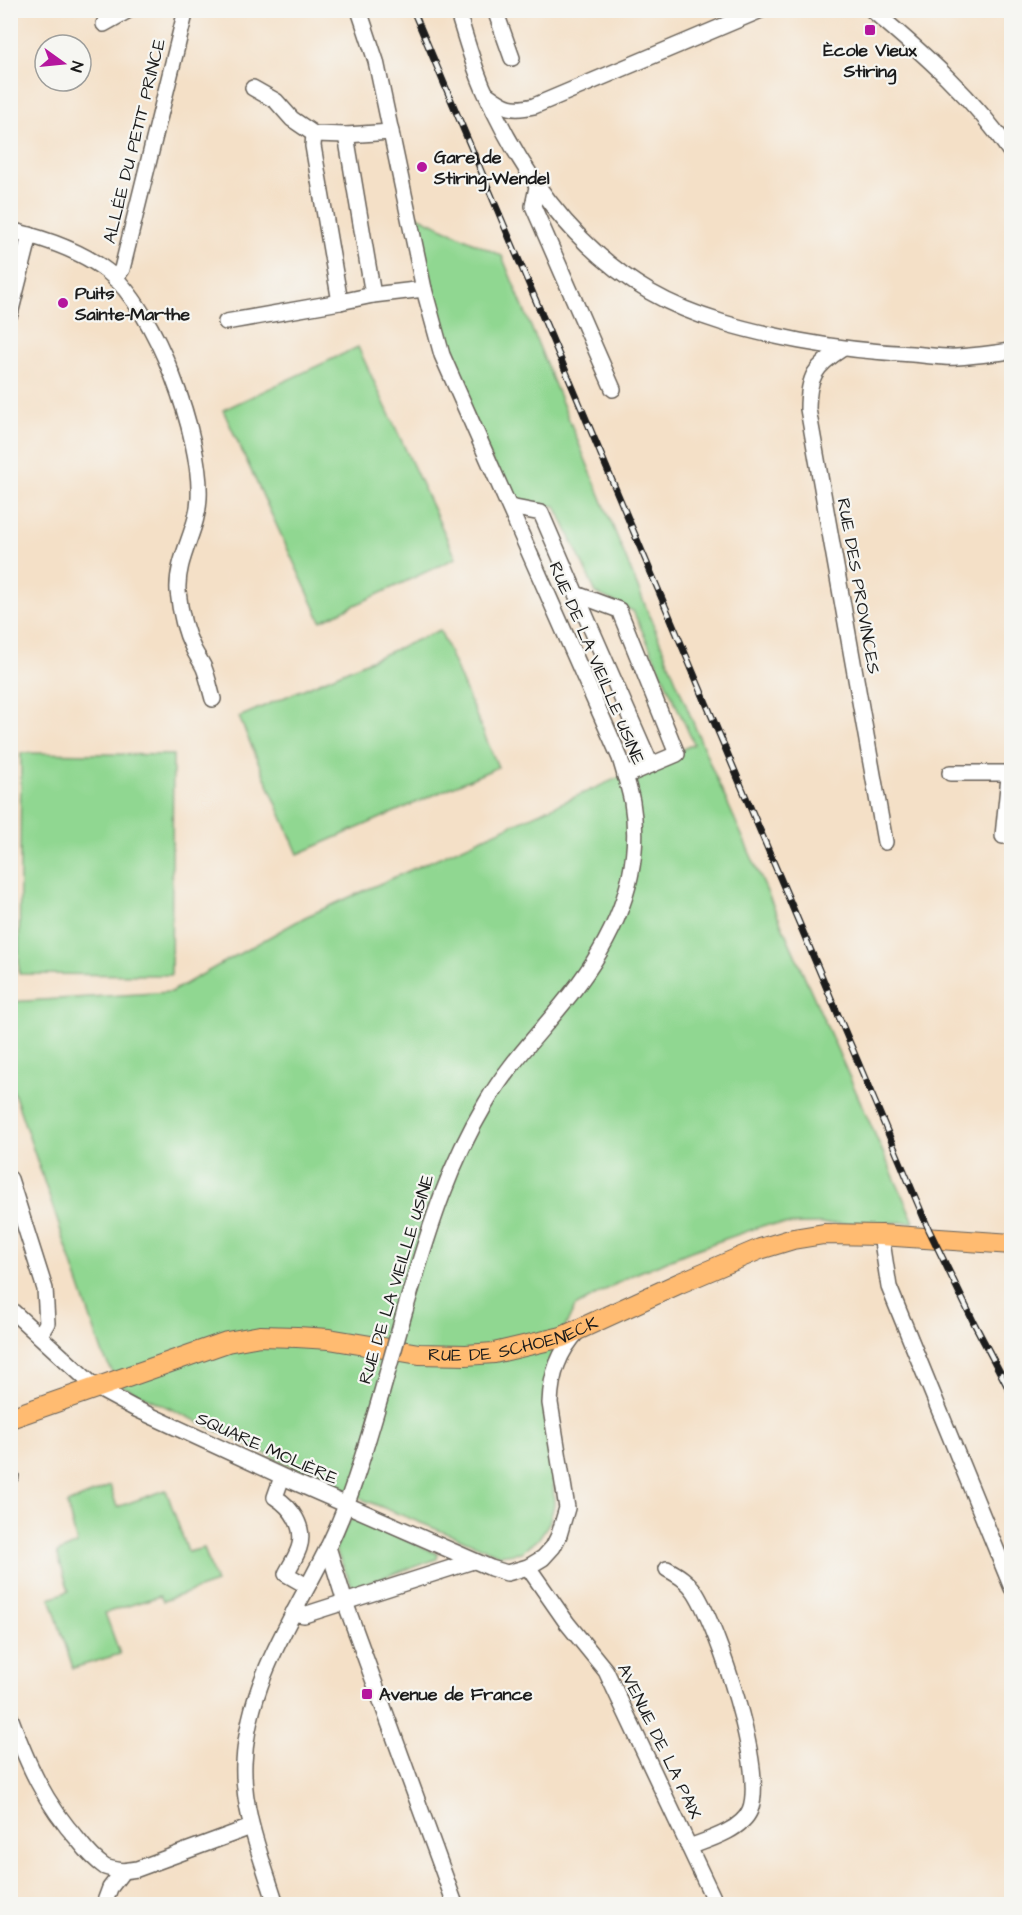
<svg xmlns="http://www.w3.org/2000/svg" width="1022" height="1915" viewBox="0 0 1022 1915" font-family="'Architects Daughter',sans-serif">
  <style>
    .green { fill: #90d791; stroke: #567a56; stroke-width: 1.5 }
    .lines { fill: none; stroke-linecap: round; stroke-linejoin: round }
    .minor-casing { stroke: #686158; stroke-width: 18 }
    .major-casing { stroke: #686158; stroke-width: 22 }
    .minor { stroke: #fff; stroke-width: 15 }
    .major { stroke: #ffbb71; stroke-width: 20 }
    .rail-casing { stroke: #1c1c1c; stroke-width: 7 }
    .rail { stroke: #f6f6f2; stroke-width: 4.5; stroke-dasharray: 14; stroke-linecap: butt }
    .minor-bridge-casing { stroke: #686158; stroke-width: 18; stroke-linecap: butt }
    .minor-bridge { stroke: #fff; stroke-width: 15 }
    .poi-dot { fill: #b5179e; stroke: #f6f6f2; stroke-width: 2 }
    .labels { text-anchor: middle; stroke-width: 4.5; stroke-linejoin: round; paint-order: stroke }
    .poi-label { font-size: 18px; font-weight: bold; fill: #1c1c1c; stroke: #f6f6f2; text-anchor: start }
    .street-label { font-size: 18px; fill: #1c1c1c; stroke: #f6f6f2 }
  </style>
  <rect width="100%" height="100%" fill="#f6f6f2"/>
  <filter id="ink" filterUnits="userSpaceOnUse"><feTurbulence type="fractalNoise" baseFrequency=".0167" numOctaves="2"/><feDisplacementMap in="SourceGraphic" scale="12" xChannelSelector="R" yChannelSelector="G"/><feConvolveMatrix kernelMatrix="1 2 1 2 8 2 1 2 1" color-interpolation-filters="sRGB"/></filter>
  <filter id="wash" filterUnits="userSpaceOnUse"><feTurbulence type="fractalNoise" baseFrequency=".008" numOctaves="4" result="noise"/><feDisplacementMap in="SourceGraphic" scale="24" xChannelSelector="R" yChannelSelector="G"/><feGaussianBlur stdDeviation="1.35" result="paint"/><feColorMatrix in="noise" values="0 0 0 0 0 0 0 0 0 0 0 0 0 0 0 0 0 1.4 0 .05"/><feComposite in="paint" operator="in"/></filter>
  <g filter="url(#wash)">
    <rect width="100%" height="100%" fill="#f4e0c7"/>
    <!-- green -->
    <g class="green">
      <polygon points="409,212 502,256 711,766 914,1222 765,1225 691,1251 630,1276 575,1307 561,1336 544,1402 553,1477 554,1505 549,1523 539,1538 521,1552 500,1555 362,1499 120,1385 103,1355 11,1084 10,1002 171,992 305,917 694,744 633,611 596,593 556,506 510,502 446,357"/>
      <polygon points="358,347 456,558 321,621 223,410"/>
      <polygon points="440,630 498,767 298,854 239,717"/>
      <polygon points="21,753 173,755 171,975 19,974"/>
      <polygon points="110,1486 117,1507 166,1490 188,1552 204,1548 216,1583 163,1601 160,1596 105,1613 120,1654 73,1668 50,1598 69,1591 57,1553 77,1544 67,1504"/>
      <polygon points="356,1518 438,1554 437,1559 353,1588 335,1549 349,1521"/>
    </g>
  </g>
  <g filter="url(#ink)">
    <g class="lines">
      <defs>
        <g id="minor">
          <path d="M359 10 376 61 424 289 442 355 620 758C624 772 629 787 632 802 645 879 609 949 561 1006 535 1038 507 1067 486 1103 445 1172 428 1234 405 1310"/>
          <path d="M457 10C466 38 473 66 485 92 521 172 572 247 650 292 695 318 748 331 800 341 837 348 874 352 912 354 927 355 943 358 957 357 975 356 994 353 1012 351"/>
          <polyline points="495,10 512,58"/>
          <path d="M872 10C923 53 974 98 1012 154"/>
          <polyline points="104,24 129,10"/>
          <polyline points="253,88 276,101 292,119 314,134 346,135"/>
          <path d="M488 95C506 108 511 111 534 106L761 10"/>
          <polyline points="314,134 313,146 340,302 373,295 346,135 391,132"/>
          <polyline points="537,187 533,206 613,389"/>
          <path d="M10 230C43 238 80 250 107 271 156 309 202 437 199 498 198 530 176 558 178 591 180 611 184 630 193 648 196 655 201 661 204 668 208 678 210 689 213 699"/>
          <polyline points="115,279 122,269 186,10"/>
          <polyline points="373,295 424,289"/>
          <polyline points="10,314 30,235"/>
          <polyline points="226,322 340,302"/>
          <path d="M842 349C815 366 808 377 808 409L885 842"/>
          <polyline points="510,507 541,513 576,594 619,610 677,754 625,776"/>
          <polyline points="576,594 651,765"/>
          <polyline points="950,773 1007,773 1009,777 1003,836"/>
          <polyline points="10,1179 45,1289 47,1323 40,1335"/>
          <polyline points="881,1235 889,1287 1012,1588"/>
          <path d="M10 1309 95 1387 134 1408 292 1481 491 1568 507 1573 528 1567 543 1558 553 1547 559 1535 567 1508 550 1403C551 1374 559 1352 578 1331"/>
          <polyline points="10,1477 11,1476"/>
          <path d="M282 1477 275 1497C291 1507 306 1527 299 1548 296 1557 290 1566 286 1574L307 1586"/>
          <polyline points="328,1547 345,1602 455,1904"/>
          <polyline points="528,1567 567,1623 606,1671 716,1904"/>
          <path d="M667 1569C678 1575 688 1581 695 1592 718 1628 766 1771 750 1810 742 1830 708 1840 689 1847"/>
          <polyline points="293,1613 304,1615 473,1561"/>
          <path d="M10 1717C28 1765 44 1802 79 1841 86 1850 95 1860 105 1867 110 1869 117 1870 123 1871"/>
          <polyline points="104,1904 110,1888 123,1871 137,1869 251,1827"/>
          <path d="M276 1904C262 1859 242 1812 244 1763 248 1680 294 1617 329 1545 352 1497 366 1446 381 1395"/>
        </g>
        <g id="major">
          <path id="s1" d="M10 1418 227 1342 260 1336 297 1337 329 1339 419 1354 466 1355 494 1353 562 1337 680 1283 760 1249 793 1239 824 1234 881 1235 1012 1244"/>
        </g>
      </defs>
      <!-- minor casing -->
      <use href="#minor" class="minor-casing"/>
      <!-- major casing -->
      <use href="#major" class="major-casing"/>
      <!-- minor -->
      <use href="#minor" class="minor"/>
      <!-- major -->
      <use href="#major" class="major"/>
      <defs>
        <polyline id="rail" points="413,10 929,1230 975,1325 1012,1395"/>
      </defs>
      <!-- rail casing -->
      <use href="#rail" class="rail-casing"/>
      <!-- rail -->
      <use href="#rail" class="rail"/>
      <defs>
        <polyline id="minor-bridge" points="381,1395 405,1310"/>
      </defs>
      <!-- minor-bridge casing -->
      <use href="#minor-bridge" class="minor-bridge-casing"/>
      <!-- minor-bridge -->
      <use href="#minor-bridge" class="minor-bridge"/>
    </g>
  </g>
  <!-- markers -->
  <g class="poi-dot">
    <rect x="864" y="24" width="12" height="12" rx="3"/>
    <circle cx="422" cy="167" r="6"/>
    <circle cx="63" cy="303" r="6"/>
    <rect x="361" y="1688" width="12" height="12" rx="3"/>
  </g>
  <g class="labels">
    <!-- poi labels -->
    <g class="poi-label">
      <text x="870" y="56" text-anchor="middle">Ècole Vieux<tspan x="870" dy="21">Stiring</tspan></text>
      <text x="434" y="163">Gare de<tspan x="434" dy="21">Stiring-Wendel</tspan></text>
      <text x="75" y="299">Puits<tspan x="75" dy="21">Sainte-Marthe</tspan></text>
      <text x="379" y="1700">Avenue de France</text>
    </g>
    <!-- street labels -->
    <g class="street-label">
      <text transform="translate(134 141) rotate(-76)" y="6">ALLÉE DU PETIT PRINCE</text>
      <text transform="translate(859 586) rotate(80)" y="6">RUE DES PROVINCES</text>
      <text transform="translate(597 663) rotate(67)" y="6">RUE DE LA VIEILLE USINE</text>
      <text transform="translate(396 1279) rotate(-73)" y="6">RUE DE LA VIEILLE USINE</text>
      <text dy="6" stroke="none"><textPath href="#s1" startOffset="520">RUE DE SCHOENECK</textPath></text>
      <text transform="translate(267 1448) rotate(24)" y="6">SQUARE MOLIÈRE</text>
      <text transform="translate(660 1741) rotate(64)" y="6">AVENUE DE LA PAIX</text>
    </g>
  </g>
  <!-- margin -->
  <rect width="1022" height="1915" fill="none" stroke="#f6f6f2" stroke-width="36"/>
  <!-- north arrow -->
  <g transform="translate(63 63) rotate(105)"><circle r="28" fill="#f6f6f2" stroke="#9f9f9c" stroke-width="1.5"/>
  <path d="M0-4.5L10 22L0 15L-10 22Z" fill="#b5179e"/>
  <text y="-9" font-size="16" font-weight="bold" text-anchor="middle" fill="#1c1c1c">N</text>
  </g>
</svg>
